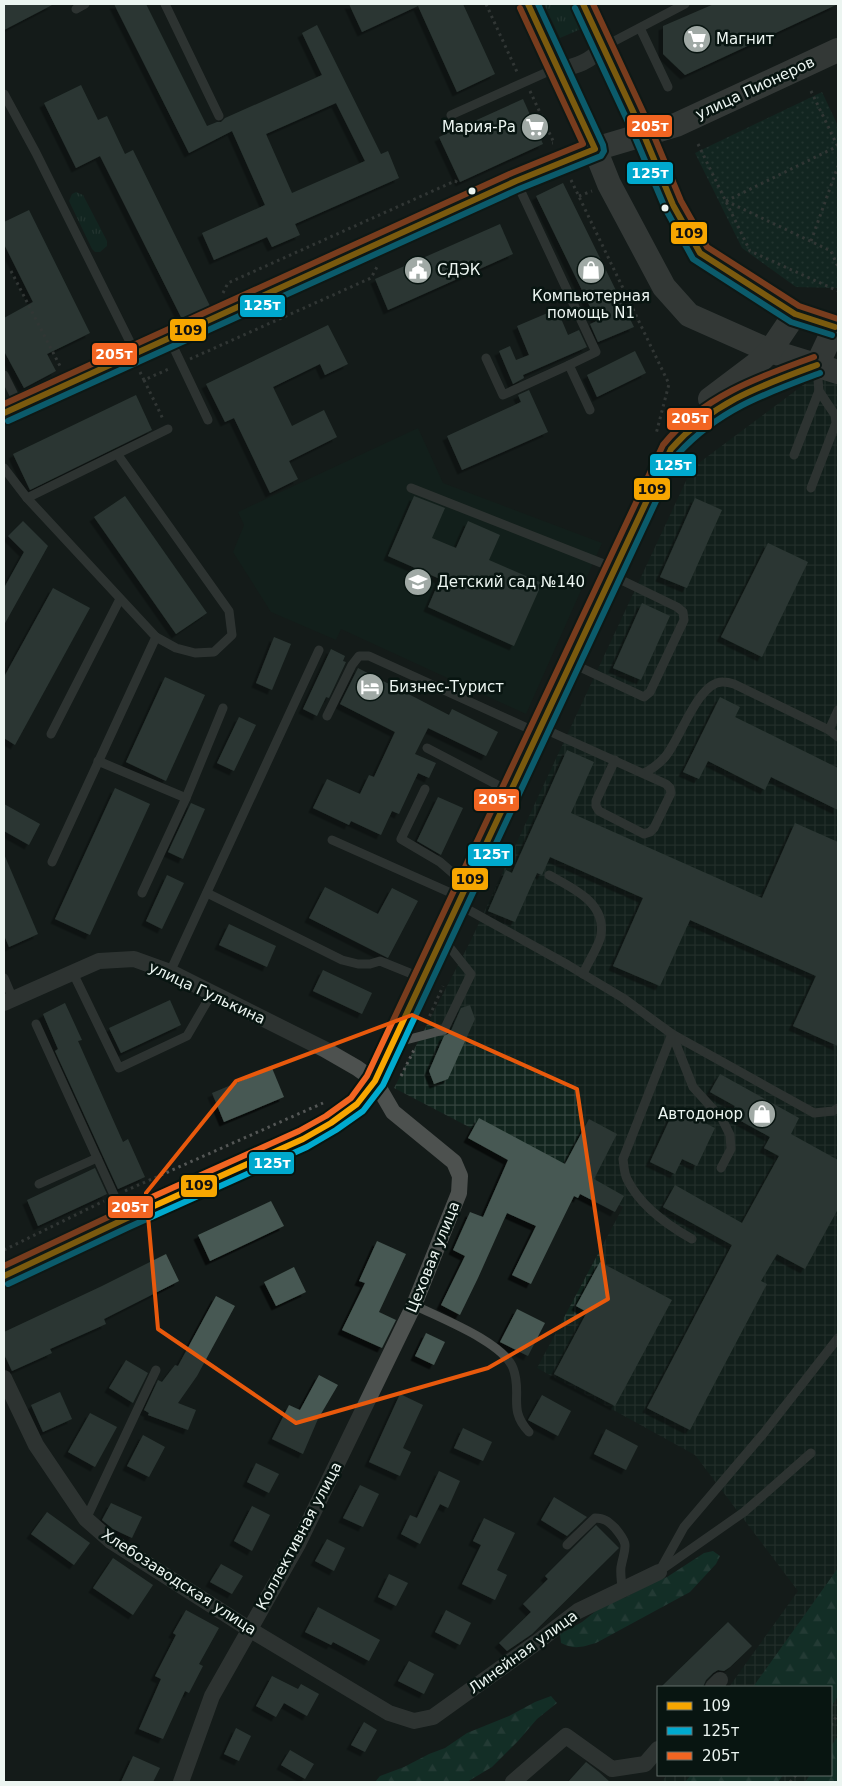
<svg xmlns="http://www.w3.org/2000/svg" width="842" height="1786" viewBox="0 0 842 1786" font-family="'DejaVu Sans',sans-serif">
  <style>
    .built { fill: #11241d }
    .industrial { fill: url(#industrial-grid) }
    .grass { fill: url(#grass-tufts) }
    .forest { fill: url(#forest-firs) }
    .park { fill: url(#park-dots) }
    .building { fill: #475852; fill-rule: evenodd; filter: url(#shadow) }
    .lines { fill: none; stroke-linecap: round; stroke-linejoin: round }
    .path { stroke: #545756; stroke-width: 3; stroke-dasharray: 2.5 4; stroke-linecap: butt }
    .lane { stroke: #4d514f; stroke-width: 9 }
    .street { stroke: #4d514f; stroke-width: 16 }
    .secondary { stroke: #595c5a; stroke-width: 24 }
    .bus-1-casing { stroke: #081511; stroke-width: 10 }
    .bus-2-casing { stroke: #081511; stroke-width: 10 }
    .bus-3-casing { stroke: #081511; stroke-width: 10 }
    .bus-1 { stroke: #f7a600; stroke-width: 6 }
    .bus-2 { stroke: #00a9ce; stroke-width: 6 }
    .bus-3 { stroke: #f26522; stroke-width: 6 }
    .marked { fill: none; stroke: #e8590c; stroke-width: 4; stroke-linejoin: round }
    .bus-dot { fill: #ecf5f1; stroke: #081511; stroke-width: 2 }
    .labels { text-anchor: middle; stroke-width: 5; stroke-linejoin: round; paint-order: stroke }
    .poi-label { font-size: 15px; fill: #ecf5f1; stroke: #081511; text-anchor: start }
    .street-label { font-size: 15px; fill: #ecf5f1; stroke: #081511 }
    .line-badge { stroke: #081511; stroke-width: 2 }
    .badge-label { font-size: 14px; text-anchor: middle; font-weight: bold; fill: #fff }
    .pale-badge-label { font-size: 14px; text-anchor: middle; font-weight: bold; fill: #111 }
  </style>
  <defs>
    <pattern id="industrial-grid" width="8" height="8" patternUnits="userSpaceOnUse" patternTransform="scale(1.25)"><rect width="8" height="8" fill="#11241d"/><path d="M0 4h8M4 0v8" fill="none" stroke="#34443e"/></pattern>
    <pattern id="grass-tufts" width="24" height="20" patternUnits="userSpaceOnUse" patternTransform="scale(1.25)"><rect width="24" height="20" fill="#113229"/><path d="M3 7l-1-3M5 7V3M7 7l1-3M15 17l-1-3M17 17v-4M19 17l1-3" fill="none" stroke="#345048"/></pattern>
    <pattern id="forest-firs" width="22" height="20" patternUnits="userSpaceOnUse" patternTransform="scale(1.25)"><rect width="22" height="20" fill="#134537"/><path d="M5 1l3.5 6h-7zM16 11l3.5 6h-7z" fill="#366054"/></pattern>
    <pattern id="park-dots" width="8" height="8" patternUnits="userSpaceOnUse" patternTransform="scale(1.25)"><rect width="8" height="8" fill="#113229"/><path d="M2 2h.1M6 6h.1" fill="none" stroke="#345048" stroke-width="1.8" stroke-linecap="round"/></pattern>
    <filter id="shadow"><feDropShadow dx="-4.5" dy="4.5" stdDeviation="0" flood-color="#0009"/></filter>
  </defs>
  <rect width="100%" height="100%" fill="#141b19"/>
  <!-- built -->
  <polygon class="built" points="418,428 443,483 602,543 526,714 341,629 336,640 271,612 233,552 244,525 238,512"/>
  <!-- industrial -->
  <polygon class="industrial" points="823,370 838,375 838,1782 661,1782 667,1775 831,1775 831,1687 729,1687 798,1591 695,1455 537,1368 623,1207 394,1088 471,940 692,468"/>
  <!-- grass -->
  <g class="grass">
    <polygon points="544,4 569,4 581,29 560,38"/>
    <polygon points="76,192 83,195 107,241 107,246 100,252 95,252 92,249 69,201 72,194"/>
  </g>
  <!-- forest -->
  <g class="forest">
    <path d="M713 1551 720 1556 716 1564 690 1592 596 1643C582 1647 575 1650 561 1643L560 1634 582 1622 602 1606 626 1597 651 1583 667 1577 704 1553Z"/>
    <polygon points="838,1568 838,1696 831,1707 831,1687 753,1687"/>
    <polygon points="551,1696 557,1703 537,1719 519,1740 492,1767 467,1782 375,1782 380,1776 404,1767 429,1754 445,1748 467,1733 509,1716 535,1702"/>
    <polygon points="838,1736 838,1782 805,1782 810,1775 831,1775 831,1746"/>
    <polygon points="691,1775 783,1775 778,1782 685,1782"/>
  </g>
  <!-- park -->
  <polygon class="park" points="822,92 838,126 838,288 796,287 742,248 695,153"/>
  <!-- building -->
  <g class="building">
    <polygon points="4,4 54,4 4,30"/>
    <path d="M114 4H146L207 126 217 122H221L225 118 322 75 302 33 317 25 381 154 388 151 399 178 295 224 300 235 272 247 267 237 214 260 202 233 265 205 232 131 189 153ZM336 103 365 161 292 193 266 134Z"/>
    <polygon points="349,4 463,4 495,74 457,92 418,6 362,32"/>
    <polygon points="714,4 838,4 685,75 663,54 663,26"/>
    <polygon points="81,85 98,120 107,116 125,154 133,150 210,306 182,319 100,156 76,168 44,103"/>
    <polygon points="523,99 543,144 460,182 439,137"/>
    <polygon points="563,183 634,327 598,342 590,324 597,321 536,196"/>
    <polygon points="29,210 90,333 47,354 56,371 24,388 4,351 4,318 33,302 4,244 4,222"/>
    <polygon points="500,224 513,254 388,310 375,279"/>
    <polygon points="557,309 568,335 579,330 587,347 523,375 524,378 513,384 499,351 510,346 516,360 529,355 517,326"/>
    <polygon points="328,325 348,364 325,375 320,364 273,387 292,426 324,410 337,437 289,461 298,479 270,493 234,418 225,422 206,384"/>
    <polygon points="635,351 646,373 597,397 587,375"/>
    <polygon points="529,390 548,432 462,470 447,436 521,402 518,395"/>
    <polygon points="136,395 152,430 30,490 13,454"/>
    <polygon points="125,496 207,613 176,634 94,517"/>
    <polygon points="414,496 445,508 432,538 456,548 468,521 500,535 489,560 542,583 514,646 428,607 440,579 388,556"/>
    <polygon points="695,498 722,510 687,588 660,577"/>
    <polygon points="23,521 48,546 4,625 4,588 24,552 8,536"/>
    <polygon points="768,543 808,562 762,657 721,637"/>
    <polygon points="53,588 90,608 15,745 4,738 4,677"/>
    <polygon points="642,603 670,616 641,680 613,668"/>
    <polygon points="274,637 291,644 272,690 256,683"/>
    <polygon points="331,649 345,656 343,661 346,662 329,698 326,697 317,716 303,709"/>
    <polygon points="358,668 449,715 452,709 498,732 486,756 428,728 415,754 436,763 429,778 418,773 399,814 392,811 381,835 351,821 349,825 313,808 327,779 360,794 369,775 374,777 395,732 340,704"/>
    <polygon points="165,677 205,695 166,781 126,762"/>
    <polygon points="720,697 740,707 735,717 838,768 838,810 771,777 765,790 708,761 699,779 683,772"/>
    <polygon points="239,717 256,725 234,771 217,763"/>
    <polygon points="567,750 594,762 571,813 762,898 795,823 838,842 838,1046 793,1026 816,976 690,920 660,986 613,966 643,898 550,857 542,875 537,873 515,922 488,911 506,870 512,873"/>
    <polygon points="115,788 150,804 90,935 55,919"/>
    <polygon points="438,797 463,808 441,855 417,841"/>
    <polygon points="191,803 205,809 183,859 168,852"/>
    <polygon points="4,804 40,824 29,845 4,831"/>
    <polygon points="4,854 38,934 9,947 4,935"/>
    <polygon points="167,875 184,883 162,929 146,921"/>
    <polygon points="325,887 378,914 392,888 418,901 388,958 309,918"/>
    <polygon points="229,924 276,946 267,967 219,945"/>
    <polygon points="323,970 372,993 362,1014 313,991"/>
    <polygon points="170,1000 181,1025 121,1053 109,1028"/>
    <polygon points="65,1003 82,1040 78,1041 123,1142 128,1139 145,1177 118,1189 55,1051 58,1049 43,1014"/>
    <polygon points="470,1005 475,1019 448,1079 434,1084 429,1071 444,1036 450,1033 461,1008"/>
    <polygon points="272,1068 284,1097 224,1122 212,1093"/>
    <polygon points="720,1074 799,1118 791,1134 838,1160 838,1209 805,1269 777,1254 761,1281 767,1284 690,1430 647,1408 732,1245 663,1207 675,1185 742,1223 779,1156 764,1148 770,1137 730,1115 735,1106 710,1092"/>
    <polygon points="675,1108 715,1128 697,1166 682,1159 675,1174 650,1162"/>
    <polygon points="479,1118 565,1164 589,1119 617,1134 594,1179 624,1196 615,1212 580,1194 578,1198 574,1196 531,1284 512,1275 536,1226 507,1213 478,1278 460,1315 441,1305 465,1256 453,1250 470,1212 483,1217 508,1160 468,1138"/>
    <polygon points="95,1168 107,1194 38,1226 27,1200"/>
    <polygon points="271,1201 284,1226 210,1261 198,1235"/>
    <polygon points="377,1241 406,1254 379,1312 396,1320 382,1348 342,1330 365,1283 359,1281"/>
    <polygon points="166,1254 179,1281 104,1319 106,1324 50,1349 52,1353 12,1371 4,1354 4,1332 102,1286"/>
    <polygon points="600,1262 672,1300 615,1406 554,1374 587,1312 576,1306"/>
    <polygon points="294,1267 306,1292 276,1306 264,1282"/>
    <polygon points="216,1296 235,1306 197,1376 178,1403 196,1410 188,1430 148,1415 149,1413 144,1410 158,1380 162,1382 175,1365 178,1366"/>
    <polygon points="517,1309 545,1323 528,1356 500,1342"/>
    <polygon points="426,1333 445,1342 434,1365 415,1356"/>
    <polygon points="126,1360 148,1373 133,1403 109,1388"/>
    <polygon points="319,1375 338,1385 318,1419 303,1454 272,1439 289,1405 300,1410"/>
    <polygon points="60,1392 72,1419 43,1432 31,1405"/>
    <polygon points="400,1394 423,1405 403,1448 411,1452 400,1476 369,1462"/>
    <polygon points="542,1395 571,1411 558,1436 528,1420"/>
    <polygon points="90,1413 117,1427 95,1467 68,1452"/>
    <polygon points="463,1428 492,1442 483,1461 454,1448"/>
    <polygon points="606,1429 638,1446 626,1470 594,1454"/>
    <polygon points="143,1435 165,1447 149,1477 127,1466"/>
    <polygon points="256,1463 279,1474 269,1493 247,1482"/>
    <polygon points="439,1471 460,1481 448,1508 440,1504 420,1544 401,1534 410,1515 417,1518"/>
    <polygon points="360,1485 379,1494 363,1527 343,1518"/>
    <polygon points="554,1497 587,1517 567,1536 541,1520"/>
    <polygon points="111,1503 142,1517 132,1538 113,1529 102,1520"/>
    <polygon points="252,1506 270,1515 252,1551 234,1541"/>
    <polygon points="47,1512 90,1543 74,1565 31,1534"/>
    <polygon points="484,1518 515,1533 497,1570 507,1575 495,1600 462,1584 481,1545 473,1541"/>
    <polygon points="596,1525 619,1548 532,1634 507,1651 499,1643 531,1612 523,1604 548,1579 545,1576"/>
    <polygon points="327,1539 345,1548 334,1571 315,1561"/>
    <polygon points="113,1558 153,1585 133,1615 93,1588"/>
    <polygon points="221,1564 243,1576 232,1594 210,1582"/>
    <polygon points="389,1574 408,1583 396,1606 378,1597"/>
    <polygon points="318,1607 380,1640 369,1661 333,1642 331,1645 305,1632"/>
    <polygon points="186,1610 219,1628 199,1664 203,1666 189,1693 185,1691 163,1739 139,1729 161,1679 155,1676 176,1635 173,1633"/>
    <polygon points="446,1610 471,1623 460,1645 435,1632"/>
    <polygon points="728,1622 752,1646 730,1667 724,1671 718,1670 713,1673 706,1680 703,1687 661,1687"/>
    <polygon points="409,1661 434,1674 424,1694 398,1681"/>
    <polygon points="272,1676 298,1689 301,1684 319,1694 307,1716 284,1703 276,1717 256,1706"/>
    <polygon points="364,1722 377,1730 365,1752 351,1745"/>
    <polygon points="236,1728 251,1736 239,1761 224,1754"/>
    <polygon points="290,1750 314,1764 305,1779 281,1765"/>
    <polygon points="133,1756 160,1768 153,1782 121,1782"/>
    <polygon points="586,1762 599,1772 610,1782 568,1782"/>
  </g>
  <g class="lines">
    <!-- path -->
    <g class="path">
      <polyline points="486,4 518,74"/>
      <polyline points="530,91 554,143 552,143"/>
      <polyline points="811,91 838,147"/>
      <polyline points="698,144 750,251 838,291"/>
      <polyline points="571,180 669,384 656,434"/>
      <polyline points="579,196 592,191"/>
      <polyline points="726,201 831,251 838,267"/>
      <polyline points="726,201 838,146"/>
      <polyline points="811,241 838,166"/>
      <polyline points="11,271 60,366"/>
      <polyline points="223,293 228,283 455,181 460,184"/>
      <polyline points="190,359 371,278 377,267"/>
      <polyline points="140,372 144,380 171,368"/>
      <polyline points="144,380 163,419"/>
      <polyline points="427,1022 443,986"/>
      <polyline points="401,1076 414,1050"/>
      <polyline points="125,1191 323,1103"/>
      <polyline points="4,1250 104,1201"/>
      <polyline points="831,1725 838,1714"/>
      <polyline points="790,1782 796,1775"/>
    </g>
    <!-- lane -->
    <g class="lane">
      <polyline points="165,4 219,116"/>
      <polyline points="76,9 85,4"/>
      <polyline points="640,28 668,87"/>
      <polyline points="603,47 685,4"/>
      <polyline points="4,94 36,153 136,354"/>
      <polyline points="451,115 545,73 556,70"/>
      <polyline points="516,181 596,352 569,365 590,410"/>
      <polyline points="170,340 208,420"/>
      <polyline points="486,358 503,395 569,365"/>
      <polyline points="4,375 19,405"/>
      <polyline points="118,455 229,611 232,635 214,652 195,653 176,648 156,637"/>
      <polyline points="794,455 819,391"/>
      <polyline points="4,468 27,498 156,637 52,862"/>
      <polyline points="411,488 614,568"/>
      <polyline points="811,488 836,423 835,415 819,391 817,368"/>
      <polyline points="27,498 168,429"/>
      <polyline points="571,663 644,697 650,692 684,620 683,612 677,607 611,575"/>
      <polyline points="327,716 352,665 359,656 369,656 536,732"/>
      <polyline points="540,727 666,784 670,788 671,793 654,828 650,832 644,834 599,811 596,806 596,801 615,760"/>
      <polyline points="829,730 838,710"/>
      <polyline points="51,734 120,599"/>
      <polyline points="427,748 509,791"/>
      <polyline points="98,761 186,798"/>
      <path d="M644 773C652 769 659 764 665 757 680 740 698 681 723 682 727 682 731 683 734 684L829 730 838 737"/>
      <polyline points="425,789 401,839 440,862 455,875 468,880"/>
      <polyline points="332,840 460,897"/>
      <path d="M549 875C572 888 606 902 601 935 600 944 587 964 583 974"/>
      <polyline points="142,893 186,798 223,708"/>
      <polyline points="207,893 342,960 358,964 370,964 380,961 422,978"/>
      <polyline points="458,904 568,965 623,998 672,1034 814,1113 833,1111 838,1108"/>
      <polyline points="170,972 319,650"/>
      <polyline points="73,973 119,1068 187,1036 212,993"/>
      <polyline points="4,978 13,999"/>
      <polyline points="36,1024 125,1219"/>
      <polyline points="398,1042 444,1030 471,974 443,939"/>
      <polyline points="39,1184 97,1158"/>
      <path d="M692 1239C667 1225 640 1206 627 1179 624 1173 624 1166 623 1159L672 1034 693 1087 722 1119 730 1135 731 1149 721 1168"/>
      <path d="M414 1305C440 1318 503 1342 513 1368 523 1394 507 1409 529 1432"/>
      <polyline points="86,1519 156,1370"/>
      <path d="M567 1545 595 1518C604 1518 608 1521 615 1528 630 1546 625 1546 621 1567 620 1574 622 1583 622 1591"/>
      <polyline points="661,1570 744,1512 811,1453"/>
      <polyline points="659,1572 684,1527 763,1434 838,1338"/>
    </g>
    <!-- street -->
    <g class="street">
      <path d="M558 70C576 66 591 62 602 47"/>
      <polyline points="4,1003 99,961 134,959 170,972 324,1049 357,1068 375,1081 393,1112 454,1162 460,1176 459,1193 414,1305 298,1544 212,1696 181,1782"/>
      <polyline points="4,1378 36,1445 86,1519 111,1541 249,1629 389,1713 414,1721 433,1717 536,1643 578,1611 659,1572"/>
      <polyline points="713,1687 720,1680"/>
      <polyline points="513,1782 566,1736 612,1769 645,1764 658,1749"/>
    </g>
    <!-- secondary -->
    <g class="secondary">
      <polyline points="528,4 595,149 609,184 664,287 689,315 770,351 838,372"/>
      <polyline points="583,4 643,133 673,205 700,253 795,314 838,328"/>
      <polyline points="817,365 835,327"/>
      <polyline points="710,399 759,362 770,351 795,314"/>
      <polyline points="4,413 170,339 516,181 595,149 676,125 838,50"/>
      <path d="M4 1276 125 1219 303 1139 331 1123 357 1104 375 1081 563 677 671 449C707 403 763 385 817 365"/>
    </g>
    <defs>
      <g id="bus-1">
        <polyline points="583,4 643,133 673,205 700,253 795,314 835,327"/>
        <polyline points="4,413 516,181 595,149 528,4"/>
        <path d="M4 1276 125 1219 303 1139 331 1123 357 1104 375 1081 671 449C713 402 760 386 817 365"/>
      </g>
      <g id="bus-2">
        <polyline points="575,8 635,137 665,208 693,259 791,322 832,335"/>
        <polyline points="8,421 519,189 601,156 604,151 603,145 538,4"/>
        <path d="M8 1284 129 1227 307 1147 336 1130 363 1111 383 1085 678 454C718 410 766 393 820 373"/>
      </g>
      <g id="bus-3">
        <polyline points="593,4 651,129 681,201 707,247 799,306 838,319"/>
        <polyline points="4,404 512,173 583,144 520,8"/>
        <path d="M4 1266 121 1211 299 1131 326 1116 351 1098 367 1076 663 445C702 397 758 377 814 357"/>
      </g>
    </defs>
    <!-- bus-1 casing -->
    <use href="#bus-1" class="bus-1-casing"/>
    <!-- bus-2 casing -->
    <use href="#bus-2" class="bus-2-casing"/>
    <!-- bus-3 casing -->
    <use href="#bus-3" class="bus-3-casing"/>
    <!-- bus-1 -->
    <use href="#bus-1" class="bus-1"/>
    <!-- bus-2 -->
    <use href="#bus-2" class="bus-2"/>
    <!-- bus-3 -->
    <use href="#bus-3" class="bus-3"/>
  </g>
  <!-- marked area -->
  <path d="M0 0H842V1786H0ZM412 1015 577 1089 608 1299 488 1368 296 1423 158 1329 146 1193 236 1081Z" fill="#141b19" fill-opacity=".55" fill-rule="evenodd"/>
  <path class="marked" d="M412 1015 577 1089 608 1299 488 1368 296 1423 158 1329 146 1193 236 1081Z"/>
  <!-- icons -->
  <defs>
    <symbol id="supermarket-disc" viewBox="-11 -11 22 22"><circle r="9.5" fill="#a0a9a5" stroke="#081511"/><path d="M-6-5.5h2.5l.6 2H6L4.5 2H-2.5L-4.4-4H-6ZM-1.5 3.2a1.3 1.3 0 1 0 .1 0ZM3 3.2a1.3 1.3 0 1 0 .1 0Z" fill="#fff"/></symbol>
    <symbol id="civic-disc" viewBox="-11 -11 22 22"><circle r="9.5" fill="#a0a9a5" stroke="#081511"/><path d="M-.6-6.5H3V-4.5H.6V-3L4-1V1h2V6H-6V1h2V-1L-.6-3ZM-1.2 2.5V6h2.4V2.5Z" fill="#fff"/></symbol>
    <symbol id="shop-disc" viewBox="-11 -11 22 22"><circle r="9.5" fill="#a0a9a5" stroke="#081511"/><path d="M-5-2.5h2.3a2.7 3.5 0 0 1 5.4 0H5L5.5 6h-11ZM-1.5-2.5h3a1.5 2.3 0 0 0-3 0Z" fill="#fff"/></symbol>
    <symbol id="school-disc" viewBox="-11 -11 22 22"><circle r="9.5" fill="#a0a9a5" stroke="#081511"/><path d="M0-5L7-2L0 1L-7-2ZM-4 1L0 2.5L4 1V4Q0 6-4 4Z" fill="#fff"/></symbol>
    <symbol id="hotel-disc" viewBox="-11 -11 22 22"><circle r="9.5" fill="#a0a9a5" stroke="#081511"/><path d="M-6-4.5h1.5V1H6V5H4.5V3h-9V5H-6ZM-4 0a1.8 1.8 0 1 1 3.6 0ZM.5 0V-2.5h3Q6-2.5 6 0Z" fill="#fff"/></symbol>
  </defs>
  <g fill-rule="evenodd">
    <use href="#supermarket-disc" x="681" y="23" width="32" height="32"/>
    <use href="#supermarket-disc" x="519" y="111" width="32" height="32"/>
    <use href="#civic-disc" x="402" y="254" width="32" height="32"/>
    <use href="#shop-disc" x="575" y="254" width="32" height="32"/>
    <use href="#school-disc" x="402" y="566" width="32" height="32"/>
    <use href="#hotel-disc" x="354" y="671" width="32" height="32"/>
    <use href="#shop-disc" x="746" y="1098" width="32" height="32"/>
  </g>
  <!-- markers -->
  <g class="bus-dot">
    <circle cx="472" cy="191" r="4.5"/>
    <circle cx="665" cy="208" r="4.5"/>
  </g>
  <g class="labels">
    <!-- poi labels -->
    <g class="poi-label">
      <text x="716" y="44">Магнит</text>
      <text x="516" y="132" text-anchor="end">Мария-Ра</text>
      <text x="437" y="275">СДЭК</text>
      <text x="591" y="301" text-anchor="middle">Компьютерная<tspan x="591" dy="17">помощь N1</tspan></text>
      <text x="437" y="587">Детский сад №140</text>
      <text x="389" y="692">Бизнес-Турист</text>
      <text x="743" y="1119" text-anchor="end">Автодонор</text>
    </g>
    <!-- street labels -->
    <g class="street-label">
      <text transform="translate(755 88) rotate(-25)" y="5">улица Пионеров</text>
      <text transform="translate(207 993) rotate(25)" y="5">улица Гулькина</text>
      <text transform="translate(433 1257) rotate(-68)" y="5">Цеховая улица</text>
      <text transform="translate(299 1536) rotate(-62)" y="5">Коллективная улица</text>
      <text transform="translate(179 1582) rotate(33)" y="5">Хлебозаводская улица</text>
      <text transform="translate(523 1652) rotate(-36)" y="5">Линейная улица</text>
    </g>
  </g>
  <g class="line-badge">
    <rect x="626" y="114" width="47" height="24" rx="5" fill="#f26522"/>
    <rect x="626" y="161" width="48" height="24" rx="5" fill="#00a9ce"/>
    <rect x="670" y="221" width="38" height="24" rx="5" fill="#f7a600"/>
    <rect x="239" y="294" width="47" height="24" rx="5" fill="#00a9ce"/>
    <rect x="169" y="318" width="38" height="24" rx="5" fill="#f7a600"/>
    <rect x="91" y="342" width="47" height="24" rx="5" fill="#f26522"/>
    <rect x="666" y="407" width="47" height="24" rx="5" fill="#f26522"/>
    <rect x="649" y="453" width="48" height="24" rx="5" fill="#00a9ce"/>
    <rect x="633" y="477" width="38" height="24" rx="5" fill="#f7a600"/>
    <rect x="473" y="788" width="47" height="24" rx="5" fill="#f26522"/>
    <rect x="467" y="843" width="47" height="24" rx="5" fill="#00a9ce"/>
    <rect x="451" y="867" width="38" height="24" rx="5" fill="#f7a600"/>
    <rect x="248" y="1151" width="47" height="24" rx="5" fill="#00a9ce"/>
    <rect x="180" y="1174" width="38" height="24" rx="5" fill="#f7a600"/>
    <rect x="107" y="1195" width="47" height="24" rx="5" fill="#f26522"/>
  </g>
  <g class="badge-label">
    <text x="650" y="131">205т</text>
    <text x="650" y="178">125т</text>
    <text x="262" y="310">125т</text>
    <text x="114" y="359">205т</text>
    <text x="690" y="423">205т</text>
    <text x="673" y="470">125т</text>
    <text x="497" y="804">205т</text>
    <text x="491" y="859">125т</text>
    <text x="272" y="1168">125т</text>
    <text x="130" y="1212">205т</text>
  </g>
  <g class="pale-badge-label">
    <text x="689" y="238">109</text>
    <text x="188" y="335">109</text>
    <text x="652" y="494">109</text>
    <text x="470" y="884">109</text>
    <text x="199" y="1190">109</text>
  </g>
  <!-- border -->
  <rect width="842" height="1786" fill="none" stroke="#ecf5f1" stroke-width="10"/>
  <!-- legend -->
  <rect x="657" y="1686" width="175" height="90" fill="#081511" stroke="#636f6b"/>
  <rect x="667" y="1702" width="25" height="8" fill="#f7a600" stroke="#636f6b"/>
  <text x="702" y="1711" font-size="15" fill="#ecf5f1">109</text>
  <rect x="667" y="1727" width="25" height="8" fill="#00a9ce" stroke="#636f6b"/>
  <text x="702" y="1736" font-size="15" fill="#ecf5f1">125т</text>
  <rect x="667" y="1752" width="25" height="8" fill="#f26522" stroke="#636f6b"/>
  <text x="702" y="1761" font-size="15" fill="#ecf5f1">205т</text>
</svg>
